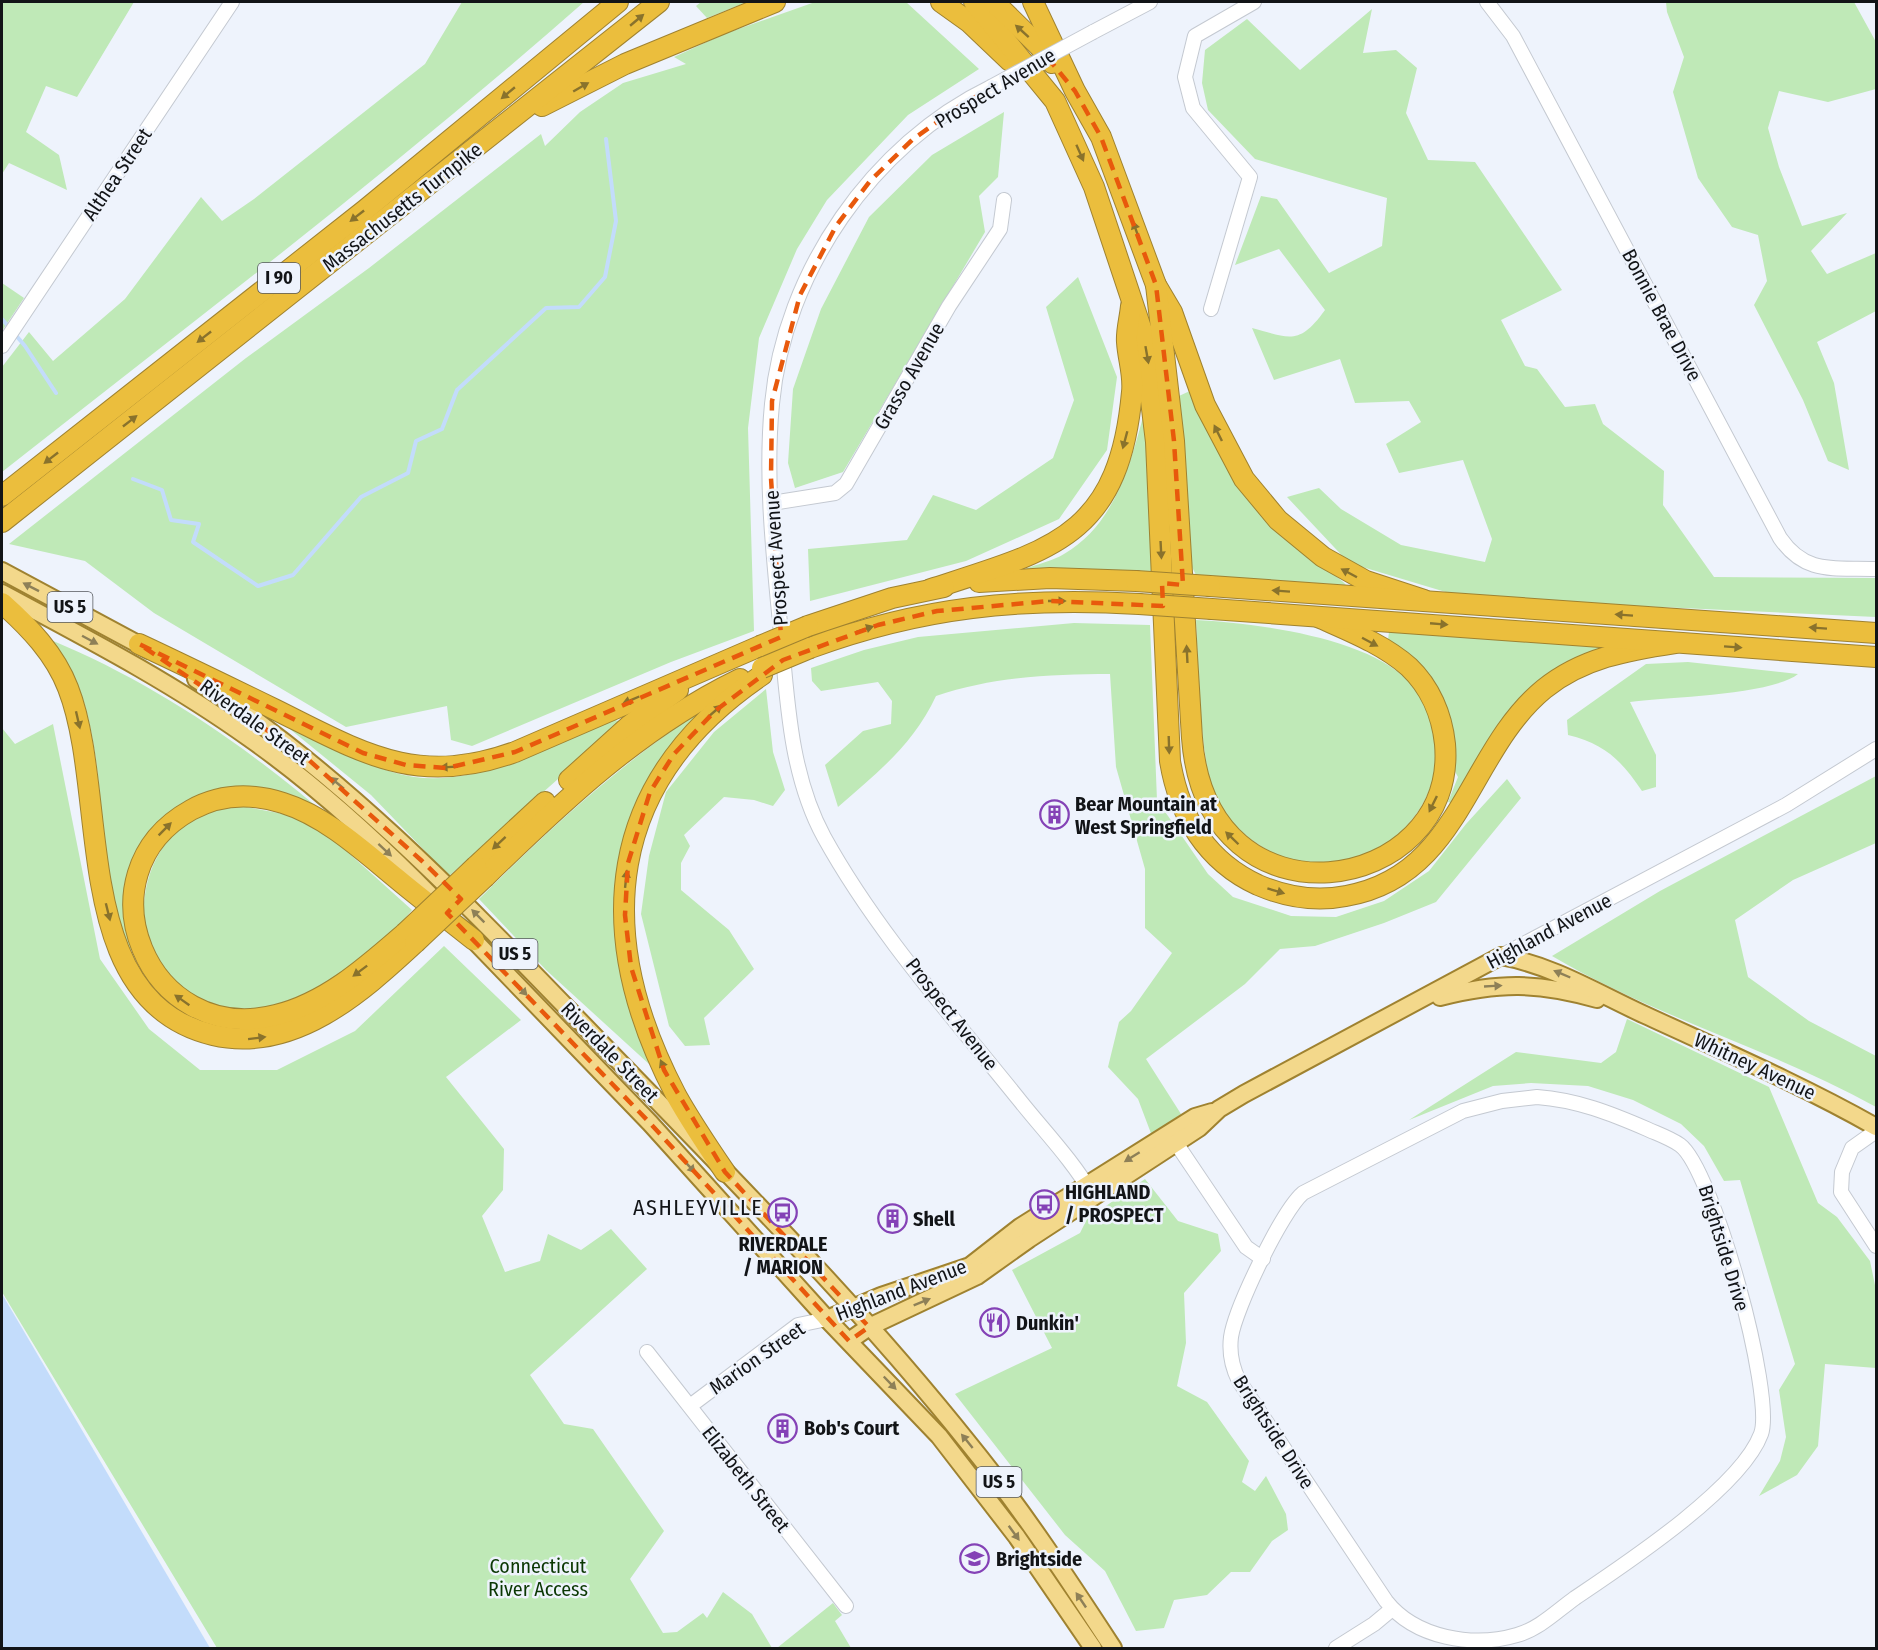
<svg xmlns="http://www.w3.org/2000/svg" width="1878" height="1650" viewBox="0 0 1878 1650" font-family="'Fira Sans Condensed',sans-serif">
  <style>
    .green { fill: #bfe9b7 }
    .water { fill: #c3dcfb }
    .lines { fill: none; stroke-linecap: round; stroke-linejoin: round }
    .stream { stroke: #c3dcfb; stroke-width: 4 }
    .minor-casing { stroke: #c4c9d1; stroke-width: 16 }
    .major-casing { stroke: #9f8230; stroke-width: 20 }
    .highway-casing { stroke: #9f8230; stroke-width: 22 }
    .minor { stroke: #fff; stroke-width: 14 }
    .major { stroke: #f3d88b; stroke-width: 16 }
    .highway { stroke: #ebbe3d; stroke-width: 20 }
    .minor-bridge-casing { stroke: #c4c9d1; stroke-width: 16; stroke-linecap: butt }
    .highway-bridge-casing { stroke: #9f8230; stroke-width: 22; stroke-linecap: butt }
    .minor-bridge { stroke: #fff; stroke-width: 14 }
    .highway-bridge { stroke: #ebbe3d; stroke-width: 20 }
    .oneway { fill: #89722c }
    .oneway2 { fill: #8e8057 }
    .marked { fill: none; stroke: #e8590c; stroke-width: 4.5; stroke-dasharray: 12 8; stroke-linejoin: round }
    .labels { text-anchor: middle; stroke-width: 5; stroke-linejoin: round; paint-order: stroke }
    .shield { fill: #eef3fc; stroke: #54575c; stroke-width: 1.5 }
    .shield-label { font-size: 18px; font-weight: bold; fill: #121417 }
    .street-label { font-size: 20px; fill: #121417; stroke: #eef3fc }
    .poi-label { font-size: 20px; font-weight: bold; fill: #121417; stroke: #eef3fc; text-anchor: start }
    .park-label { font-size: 20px; fill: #0b3803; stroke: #eef3fc }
    .quarter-label { font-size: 22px; letter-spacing: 1.5px; fill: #121417; stroke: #eef3fc }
  </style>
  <rect width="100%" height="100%" fill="#eef3fc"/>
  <!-- green -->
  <g class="green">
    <polygon points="2,2 134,2 77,97 46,86 26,132 59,155 67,190 9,163 2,174"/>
    <path d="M462 2H584C397 167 198 318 2 472V367L29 332 53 361 125 299 201 197 222 221 254 199 425 64Z"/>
    <polygon points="701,2 747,2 707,18 696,6"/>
    <polygon points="815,2 906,2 979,69 908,115 827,200 797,249 759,338 748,428 754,631 671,662 472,746 451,740 447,706 346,727 154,613 85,561 9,544 246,358 369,268 541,134 545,146 580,112 623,83 686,64 674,57 724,34"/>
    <polygon points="1666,2 1854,2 1876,42 1876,89 1828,102 1779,91 1768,128 1779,167 1802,226 1847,213 1811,251 1827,274 1876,253 1876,311 1817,342 1834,383 1849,470 1828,461 1803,400 1754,305 1767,281 1758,235 1732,227 1698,178 1673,92 1684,57 1667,12"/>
    <path d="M1372 9 1363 53 1396 50 1417 68 1406 113 1428 160 1475 162 1562 290 1501 320 1525 366 1537 369 1565 407 1595 404 1603 424 1664 471 1663 505 1714 577 1876 578V617L1638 606 1449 593 1349 563 1287 497 1319 488 1341 509 1401 545 1485 562 1492 539 1463 460 1399 473 1386 444 1421 422 1409 401 1355 403 1340 359 1274 380 1252 328C1290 338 1299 346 1325 310L1279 249 1235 265 1261 196 1277 199 1329 273 1382 246 1387 198 1255 159 1208 110 1202 83 1205 50 1247 19 1300 70Z"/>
    <polygon points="1004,112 998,177 979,196 985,232 843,472 795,488 788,463 793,389 821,309 869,217 932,155"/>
    <polygon points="1078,277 1117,377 1107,450 1059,519 966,561 810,601 808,549 907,540 933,495 976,510 1053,458 1074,400 1046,307"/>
    <polygon points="2,283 24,298 2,331"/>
    <path d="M1192 390C1214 443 1237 495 1280 535 1291 545 1343 579 1346 585L1196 575 1192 567 1179 396Z"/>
    <path d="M1144 413 1156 572 1063 570 1027 572 1025 569C1037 564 1053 561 1064 554 1114 525 1130 466 1144 413Z"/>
    <path d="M1196 620C1254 623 1368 637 1409 682 1490 771 1380 904 1275 854 1241 837 1221 814 1209 778 1206 768 1206 757 1204 747 1199 705 1198 662 1196 620Z"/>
    <path d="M1074 623 1150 625 1157 800 1208 874 1233 897 1291 916 1336 917 1384 901 1429 871 1466 824 1507 779 1521 798 1436 902 1384 923 1315 946 1280 949 1245 984 1146 1059 1181 1114 1152 1136 1138 1099 1108 1067 1119 1022 1131 1011 1172 953 1145 928V869L1116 767 1110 674C1051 674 992 677 936 696 913 745 878 772 838 807L825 765 863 731 891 724 892 701 878 682 821 691 812 681 811 668 864 650 918 637Z"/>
    <path d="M1389 632 1603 645 1606 649 1572 661 1454 804 1448 802 1458 777C1451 767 1456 753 1455 741 1449 694 1425 667 1388 640Z"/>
    <path d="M51 640C157 684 249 748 336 823 303 807 268 783 230 787 181 792 140 836 128 880 122 902 127 927 132 948L129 950C94 870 109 778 82 696 75 676 63 658 51 640Z"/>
    <path d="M1688 662 1798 674C1772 695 1667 697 1630 702L1656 755V787L1642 791C1621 760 1605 744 1568 735L1567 720 1646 664Z"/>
    <polygon points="766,689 773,752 785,790 773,806 754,800 724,797 684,835 690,846 681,863 681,890 729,930 754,969 704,1018 710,1045 685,1046 669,1026 641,914 649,856 666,792 714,732"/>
    <path d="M697 713 698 716 674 742 642 794 622 853 642 1031 649 1064 546 970 479 899C547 831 617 767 697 713Z"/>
    <path d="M615 720 622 722 449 876 371 795 280 721C317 739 353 760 392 772 467 796 547 745 615 720Z"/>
    <polygon points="53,724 100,959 149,1029 200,1070 277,1070 355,1031 444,946 521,1020 446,1077 504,1149 503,1190 482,1216 505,1272 540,1261 548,1234 581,1250 611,1229 647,1269 530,1375 564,1424 593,1429 664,1531 630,1579 663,1633 677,1632 703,1613 707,1618 723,1592 752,1614 772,1648 217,1648 2,1292 2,728 15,744"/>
    <path d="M1876 776V843L1793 880 1735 920 1748 977 1809 1021 1876 1056V1107C1772 1049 1655 1017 1552 956L1660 891Z"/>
    <path d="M241 806 289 815 333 839 412 910C392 935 353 973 325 989 295 1006 233 1021 202 1003 179 990 157 966 146 943 143 937 144 927 144 921 141 875 163 828 209 812 219 809 231 808 241 806Z"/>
    <polygon points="1627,1019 1769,1087 1818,1203 1837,1217 1870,1261 1876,1290 1876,1368 1825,1364 1818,1446 1797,1475 1759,1496 1780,1461 1786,1437 1779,1390 1795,1364 1740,1180 1724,1181 1704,1146 1681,1124 1633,1100 1588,1086 1531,1083 1493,1086 1409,1120 1516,1052 1601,1063 1616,1052"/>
    <polygon points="1145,1179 1178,1221 1218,1234 1221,1251 1184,1293 1186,1343 1177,1386 1207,1402 1249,1461 1242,1482 1255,1491 1266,1476 1286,1514 1288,1530 1272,1541 1250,1572 1231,1572 1207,1595 1174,1600 1164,1628 1136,1631 1105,1571 1065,1535 955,1394 1052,1348 1012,1270 1080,1233 1087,1219"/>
    <polygon points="833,1603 842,1615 835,1621 851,1648 777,1648"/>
  </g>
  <!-- water -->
  <polygon class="water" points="2,1294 210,1648 2,1648"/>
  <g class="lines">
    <!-- stream -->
    <g class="stream">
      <polyline points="2,319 25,346 56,393"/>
      <polyline points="133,479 162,490 171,520 199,524 193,542 258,586 293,575 361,497 408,473 416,441 442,429 457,390 546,308 579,307 605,277 616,221 606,139"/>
    </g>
    <defs>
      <g id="minor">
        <path d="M1487 2 1513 36 1780 538C1806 576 1836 567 1876 569"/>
        <polyline points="1093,32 1150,2"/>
        <path d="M991 87C873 144 784 272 772 404 765 476 773 551 780 623 787 695 789 773 824 837 877 933 953 1017 1021 1102 1045 1132 1073 1161 1092 1194"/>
        <polyline points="1211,309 1250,177 1193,108 1185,77 1195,36 1254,2"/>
        <polyline points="2,346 232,2"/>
        <polyline points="772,503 835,493 846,484 949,306 1000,229 1004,200"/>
        <polyline points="1501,956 1786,805 1876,749"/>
        <path d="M1537 1097C1577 1100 1610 1113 1647 1129 1658 1134 1670 1138 1680 1145 1713 1169 1775 1396 1761 1434 1741 1488 1624 1565 1575 1598 1557 1611 1539 1629 1517 1635 1473 1648 1415 1638 1386 1601L1239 1381C1232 1367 1229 1353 1231 1337 1235 1309 1282 1211 1303 1193L1463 1111 1502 1101Z"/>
        <polyline points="1876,1131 1852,1148 1842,1172 1841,1192 1876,1246"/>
        <polyline points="1176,1143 1246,1247 1263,1259"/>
        <polyline points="647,1352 846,1606"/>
        <polyline points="690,1406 798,1325 827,1319"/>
        <polyline points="1336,1648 1374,1624 1392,1609"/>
      </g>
      <g id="major">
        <polyline points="2,571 149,650"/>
        <path d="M2 593C86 638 171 682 249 738 316 785 377 841 434 899"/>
        <path d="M196 679C350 779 474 912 601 1043 727 1173 857 1303 970 1445 1022 1509 1068 1579 1113 1648"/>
        <polyline points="465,931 650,1123 827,1319 939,1436 1017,1537 1093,1648"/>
        <path d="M1440 997C1499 982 1538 982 1597 999"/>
        <polyline points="827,1319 881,1296 970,1266 1020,1227 1195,1117 1212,1112"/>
        <path d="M849 1341 869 1327 977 1276 1029 1239 1199 1128 1219 1109 1244 1094 1501 956C1554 966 1597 993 1645 1015 1723 1051 1802 1085 1876 1127"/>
      </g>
      <g id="highway">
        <polyline points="941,2 969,22 1010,61"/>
        <path d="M974 2 1055 101 1094 187 1143 334 1156 442 1170 761C1179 815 1206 861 1258 885 1286 897 1316 902 1346 896 1461 876 1467 752 1544 689 1582 658 1628 650 1675 643"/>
        <polyline points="994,2 1039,46 1052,63"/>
        <polyline points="1033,2 1075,91 1101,137 1156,285 1172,312 1205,405 1244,479 1278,520 1323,557 1366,581 1424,600"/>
        <polyline points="542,106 625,64 775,2"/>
        <path d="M1156 285 1174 441 1192 738C1207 937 1458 895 1445 744 1442 715 1430 687 1409 667 1383 644 1349 631 1318 617"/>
        <polyline points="2,496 365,210 618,2"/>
        <polyline points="2,522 659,2"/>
        <polyline points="979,582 1050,578 1136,581"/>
        <polyline points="1210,586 1876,633"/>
        <path d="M931 589C1052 550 1119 537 1132 392 1134 375 1128 359 1127 342 1126 331 1130 318 1131 306"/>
        <path d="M2 603C29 627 55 654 68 688 110 795 68 1000 213 1035 293 1054 361 993 415 943"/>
        <polyline points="1212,609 1876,657"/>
        <polyline points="808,626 892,598 944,587"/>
        <path d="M139 644C184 665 229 687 274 709 361 752 416 788 515 752L760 646"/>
        <path d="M810 648C921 607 1021 597 1139 604"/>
        <polyline points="569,780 630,725 678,690"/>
        <polyline points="476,866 545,802"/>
        <path d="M485 877C563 801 641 727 740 679"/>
        <path d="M405 933C367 966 326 1003 276 1015 148 1048 76 874 191 810 220 794 252 793 283 803 325 816 362 850 396 878 421 899 448 919 474 940"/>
        <path d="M725 1172C708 1147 691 1122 676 1095 591 933 604 782 762 675"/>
      </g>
    </defs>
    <!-- minor casing -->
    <use href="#minor" class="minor-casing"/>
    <!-- major casing -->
    <use href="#major" class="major-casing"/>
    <!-- highway casing -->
    <use href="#highway" class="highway-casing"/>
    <!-- minor -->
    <use href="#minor" class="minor"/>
    <!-- major -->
    <use href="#major" class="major"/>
    <!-- highway -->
    <use href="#highway" class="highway"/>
    <defs>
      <polyline id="minor-bridge" points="991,87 1093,32"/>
      <g id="highway-bridge">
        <polyline points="1136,581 1210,586"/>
        <polyline points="1139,604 1212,609"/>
        <polyline points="760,646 808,626"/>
        <polyline points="762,668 810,648"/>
        <polyline points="405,933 476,866"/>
        <polyline points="415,943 485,877"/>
      </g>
    </defs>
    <!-- minor-bridge casing -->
    <use href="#minor-bridge" class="minor-bridge-casing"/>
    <!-- highway-bridge casing -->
    <use href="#highway-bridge" class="highway-bridge-casing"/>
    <!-- minor-bridge -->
    <use href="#minor-bridge" class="minor-bridge"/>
    <!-- highway-bridge -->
    <use href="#highway-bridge" class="highway-bridge"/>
  </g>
  <!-- one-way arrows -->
  <defs><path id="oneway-solid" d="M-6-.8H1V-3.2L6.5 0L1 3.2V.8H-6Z" transform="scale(1.5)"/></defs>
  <g class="oneway">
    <use href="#oneway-solid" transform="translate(637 20) rotate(-40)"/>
    <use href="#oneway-solid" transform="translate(1022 31) rotate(-138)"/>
    <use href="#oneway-solid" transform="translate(581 87) rotate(-30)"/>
    <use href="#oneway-solid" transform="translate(508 93) rotate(140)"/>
    <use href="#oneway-solid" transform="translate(1080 153) rotate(66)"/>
    <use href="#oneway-solid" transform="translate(357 216) rotate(142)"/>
    <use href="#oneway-solid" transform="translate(1136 230) rotate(-110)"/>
    <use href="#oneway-solid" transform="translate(204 337) rotate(142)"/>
    <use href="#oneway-solid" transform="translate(1147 355) rotate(80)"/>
    <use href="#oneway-solid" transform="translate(130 421) rotate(-38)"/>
    <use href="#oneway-solid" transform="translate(1218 433) rotate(-116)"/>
    <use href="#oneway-solid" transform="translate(1125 440) rotate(105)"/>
    <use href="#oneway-solid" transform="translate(51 458) rotate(142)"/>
    <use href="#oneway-solid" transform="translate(1161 550) rotate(87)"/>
    <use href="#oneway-solid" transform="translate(1349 573) rotate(-152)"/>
    <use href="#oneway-solid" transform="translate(1281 591) rotate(-176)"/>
    <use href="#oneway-solid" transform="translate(1057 601)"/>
    <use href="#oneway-solid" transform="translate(1624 615) rotate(-176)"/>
    <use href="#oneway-solid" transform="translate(1439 624) rotate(5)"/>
    <use href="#oneway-solid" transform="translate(1818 628) rotate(-176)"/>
    <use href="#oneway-solid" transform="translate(865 629) rotate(-18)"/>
    <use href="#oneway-solid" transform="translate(1370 642) rotate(28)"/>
    <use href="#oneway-solid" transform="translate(1733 647) rotate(4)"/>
    <use href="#oneway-solid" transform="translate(1187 654) rotate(-93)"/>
    <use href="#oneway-solid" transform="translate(631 700) rotate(157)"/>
    <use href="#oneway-solid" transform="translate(715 711) rotate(-41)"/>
    <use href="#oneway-solid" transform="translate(78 720) rotate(77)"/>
    <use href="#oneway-solid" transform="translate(1169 745) rotate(88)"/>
    <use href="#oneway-solid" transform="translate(449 767) rotate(177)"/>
    <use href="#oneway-solid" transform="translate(1433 804) rotate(116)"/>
    <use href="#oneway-solid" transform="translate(165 829) rotate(-45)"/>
    <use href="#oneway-solid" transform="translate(1232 838) rotate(-136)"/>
    <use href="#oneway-solid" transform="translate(499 843) rotate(137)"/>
    <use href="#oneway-solid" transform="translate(626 879) rotate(-84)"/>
    <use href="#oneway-solid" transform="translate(1276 891) rotate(17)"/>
    <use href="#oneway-solid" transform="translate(108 912) rotate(76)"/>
    <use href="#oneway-solid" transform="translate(360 971) rotate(143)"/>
    <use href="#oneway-solid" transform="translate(182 1000) rotate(-145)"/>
    <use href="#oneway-solid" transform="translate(257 1038) rotate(-7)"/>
    <use href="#oneway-solid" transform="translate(664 1068) rotate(-114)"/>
  </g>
  <g class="oneway2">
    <use href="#oneway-solid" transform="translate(31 587) rotate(-153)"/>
    <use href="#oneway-solid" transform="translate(90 640) rotate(28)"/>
    <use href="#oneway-solid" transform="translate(337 783) rotate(-140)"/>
    <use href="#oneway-solid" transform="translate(385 850) rotate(43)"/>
    <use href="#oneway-solid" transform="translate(478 916) rotate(-135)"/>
    <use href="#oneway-solid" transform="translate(1562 974) rotate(-157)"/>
    <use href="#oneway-solid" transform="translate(1493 986) rotate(-3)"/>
    <use href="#oneway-solid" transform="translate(521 989) rotate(46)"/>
    <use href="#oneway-solid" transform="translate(1132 1157) rotate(148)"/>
    <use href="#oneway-solid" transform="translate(689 1166) rotate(47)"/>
    <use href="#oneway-solid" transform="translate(922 1302) rotate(-22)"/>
    <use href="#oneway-solid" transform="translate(890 1383) rotate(46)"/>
    <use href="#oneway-solid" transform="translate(967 1441) rotate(-129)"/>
    <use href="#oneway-solid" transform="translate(1014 1533) rotate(54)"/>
    <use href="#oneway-solid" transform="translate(1081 1600) rotate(-124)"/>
  </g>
  <!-- marked area -->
  <path class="marked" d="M1047 57 1075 91 1101 137 1156 285 1174 441 1183 585 1162 583 1163 606 1050 601 937 611 878 625 783 660 715 711 674 754 650 792 628 863 625 915 631 967 664 1070 725 1172 869 1327 849 1341 650 1123 447 913 461 899 422 861 301 753 139 644 363 753 406 765 447 768 515 752 781 637 771 478 772 401 800 295 836 226 870 181 912 140 961 105Z"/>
  <!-- icons -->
  <defs>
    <symbol id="building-ring" viewBox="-11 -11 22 22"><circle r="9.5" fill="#eef3fc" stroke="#8442b6" stroke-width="1.5"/><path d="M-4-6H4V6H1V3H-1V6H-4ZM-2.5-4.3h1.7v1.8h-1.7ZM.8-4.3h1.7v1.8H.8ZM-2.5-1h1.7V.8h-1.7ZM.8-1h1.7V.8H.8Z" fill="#8442b6"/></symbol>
    <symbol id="bus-ring" viewBox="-11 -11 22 22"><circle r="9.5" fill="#eef3fc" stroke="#8442b6" stroke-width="1.5"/><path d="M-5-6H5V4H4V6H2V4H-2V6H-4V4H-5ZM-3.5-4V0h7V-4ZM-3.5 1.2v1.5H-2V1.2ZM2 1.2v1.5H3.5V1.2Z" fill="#8442b6"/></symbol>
    <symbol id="restaurant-ring" viewBox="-11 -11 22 22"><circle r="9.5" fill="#eef3fc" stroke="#8442b6" stroke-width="1.5"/><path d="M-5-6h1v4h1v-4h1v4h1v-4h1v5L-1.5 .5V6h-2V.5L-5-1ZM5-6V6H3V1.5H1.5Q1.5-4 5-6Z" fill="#8442b6"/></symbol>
    <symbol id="school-ring" viewBox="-11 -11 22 22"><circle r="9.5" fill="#eef3fc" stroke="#8442b6" stroke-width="1.5"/><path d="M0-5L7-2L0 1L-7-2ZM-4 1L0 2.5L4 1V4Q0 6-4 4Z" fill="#8442b6"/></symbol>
  </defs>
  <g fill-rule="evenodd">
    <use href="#building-ring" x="1038" y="798" width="33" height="33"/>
    <use href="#bus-ring" x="1028" y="1188" width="33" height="33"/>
    <use href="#bus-ring" x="766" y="1196" width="33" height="33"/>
    <use href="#building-ring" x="876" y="1202" width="33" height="33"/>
    <use href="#restaurant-ring" x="978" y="1306" width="33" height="33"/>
    <use href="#building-ring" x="766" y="1412" width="33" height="33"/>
    <use href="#school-ring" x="958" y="1542" width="33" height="33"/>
  </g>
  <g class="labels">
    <!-- shield labels -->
    <g class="shield">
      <rect x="258" y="263" width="42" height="30" rx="4.5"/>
      <rect x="47.5" y="592" width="45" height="30" rx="4.5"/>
      <rect x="492.5" y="939" width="45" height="30" rx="4.5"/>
      <rect x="976.5" y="1467" width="45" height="30" rx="4.5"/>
    </g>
    <g class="shield-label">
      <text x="279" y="284">I 90</text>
      <text x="70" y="613">US 5</text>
      <text x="515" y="960">US 5</text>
      <text x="999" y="1488">US 5</text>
    </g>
    <!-- street labels -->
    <g class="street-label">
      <text transform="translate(995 88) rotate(-31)" y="7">Prospect Avenue</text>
      <text transform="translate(117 174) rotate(-56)" y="7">Althea Street</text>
      <text transform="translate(402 207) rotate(-38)" y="7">Massachusetts Turnpike</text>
      <text transform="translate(1662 315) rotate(62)" y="7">Bonnie Brae Drive</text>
      <text transform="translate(909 376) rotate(-60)" y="7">Grasso Avenue</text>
      <text transform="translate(776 558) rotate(-94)" y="7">Prospect Avenue</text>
      <text transform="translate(255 722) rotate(36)" y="7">Riverdale Street</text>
      <text transform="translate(1549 931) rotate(-28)" y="7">Highland Avenue</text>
      <text transform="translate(952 1014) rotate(52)" y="7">Prospect Avenue</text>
      <text transform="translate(610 1052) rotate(46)" y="7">Riverdale Street</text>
      <text transform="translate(1755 1066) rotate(25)" y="7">Whitney Avenue</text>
      <text transform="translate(1724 1248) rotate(73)" y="7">Brightside Drive</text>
      <text transform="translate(901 1290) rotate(-21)" y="7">Highland Avenue</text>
      <text transform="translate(757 1358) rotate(-35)" y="7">Marion Street</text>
      <text transform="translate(1274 1432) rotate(57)" y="7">Brightside Drive</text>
      <text transform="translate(746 1479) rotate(52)" y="7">Elizabeth Street</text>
    </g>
    <!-- poi labels -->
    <g class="poi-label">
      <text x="1075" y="811">Bear Mountain at<tspan x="1075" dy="23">West Springfield</tspan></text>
      <text x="1065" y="1199">HIGHLAND<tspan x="1065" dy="23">/ PROSPECT</tspan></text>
      <text x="913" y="1226">Shell</text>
      <text x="783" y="1251" text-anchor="middle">RIVERDALE<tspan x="783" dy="23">/ MARION</tspan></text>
      <text x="1016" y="1330">Dunkin'</text>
      <text x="804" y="1435">Bob's Court</text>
      <text x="996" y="1566">Brightside</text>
    </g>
    <!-- park labels -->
    <g class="park-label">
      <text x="538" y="1573">Connecticut<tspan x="538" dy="23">River Access</tspan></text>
    </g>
    <!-- quarter labels -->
    <g class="quarter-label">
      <text x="698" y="1215">ASHLEYVILLE</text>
    </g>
  </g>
  <!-- border -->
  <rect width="1878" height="1650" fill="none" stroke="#121417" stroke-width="6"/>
</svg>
